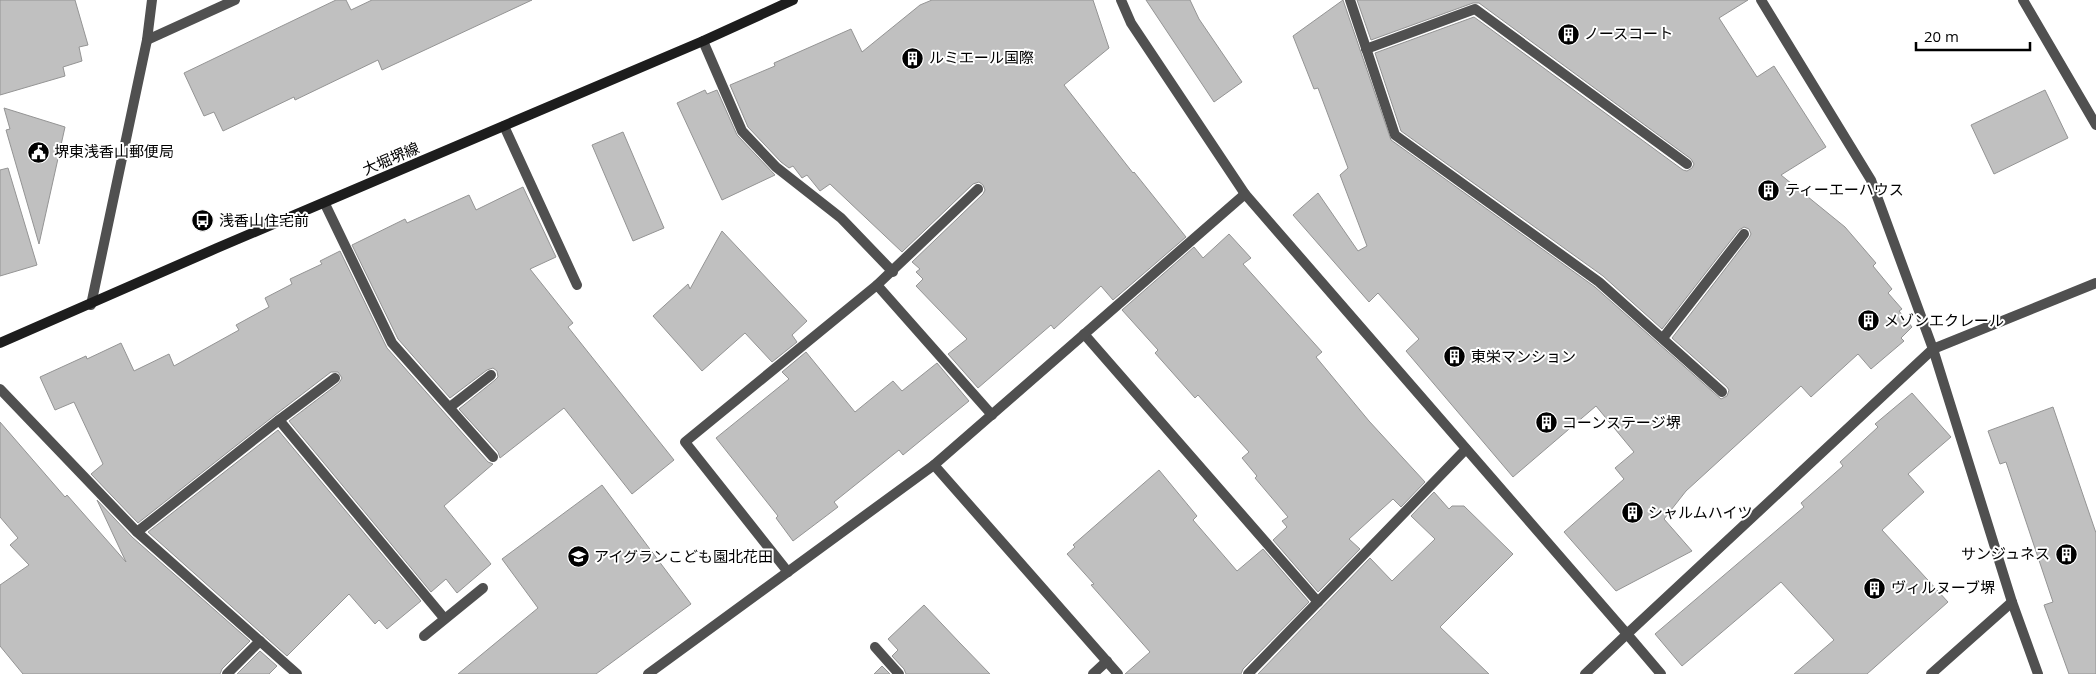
<svg xmlns="http://www.w3.org/2000/svg" width="2096" height="674" viewBox="0 0 2096 674" font-family="'Open Sans','Noto Sans JP',sans-serif">
  <style>
    .building { fill: #c0c0c0; stroke: #949494 }
    .lines { fill: none; stroke-linecap: round; stroke-linejoin: round }
    .service { stroke: #505050; stroke-width: 10 }
    .minor { stroke: #505050; stroke-width: 10 }
    .tertiary { stroke: #505050; stroke-width: 10 }
    .secondary { stroke: #1d1d1d; stroke-width: 10 }
    .labels { text-anchor: middle; stroke-width: 4; stroke-linejoin: round; paint-order: stroke }
    .poi-label { font-size: 15px; fill: #000; stroke: #fff; text-anchor: start }
    .street-label { font-size: 15px; fill: #000; stroke: #fff }
  </style>
  <rect width="100%" height="100%" fill="#fff"/>
  <!-- building -->
  <g class="building">
    <polygon points="0,0 75,0 88,45 79,47 82,61 63,67 65,76 0,95"/>
    <polygon points="336,0 346,0 351,10 372,0 532,0 382,70 378,60 295,100 294,97 223,131 214,112 204,116 184,73"/>
    <polygon points="932,0 1093,0 1109,48 1064,85 1133,173 1134,172 1186,237 1113,300 1101,286 1054,329 1051,325 978,388 948,354 967,339 916,286 923,279 916,272 920,269 912,262 983,194 985,190 983,185 979,182 973,184 902,252 830,184 820,191 807,175 802,178 793,166 789,168 781,162 748,127 730,85 775,66 774,63 851,29 862,52 920,5"/>
    <polygon points="1146,0 1190,0 1199,19 1242,82 1214,102"/>
    <polygon points="1343,0 1391,140 1595,287 1721,399 1727,396 1729,390 1727,387 1672,338 1749,238 1751,234 1749,229 1744,227 1739,230 1662,329 1603,276 1401,131 1375,53 1474,17 1683,170 1687,171 1692,168 1694,164 1691,159 1479,3 1473,3 1371,40 1357,0 1748,0 1719,18 1757,77 1774,66 1826,147 1781,175 1845,227 1876,263 1873,266 1892,289 1888,293 1902,309 1899,311 1912,327 1901,338 1904,341 1871,369 1858,354 1811,397 1801,386 1686,491 1664,519 1692,551 1616,591 1564,532 1624,479 1615,468 1634,452 1596,406 1513,477 1406,351 1419,339 1378,293 1369,302 1293,215 1318,193 1358,251 1367,246 1340,175 1348,168 1318,88 1314,89 1293,36"/>
    <polygon points="705,90 707,94 717,90 737,135 775,175 722,200 677,103"/>
    <polygon points="2045,90 2068,138 1994,174 1971,125"/>
    <polygon points="4,108 65,127 39,244 6,130 10,129"/>
    <polygon points="623,132 664,228 633,241 592,145"/>
    <polygon points="8,168 37,265 0,276 0,170"/>
    <polygon points="523,187 556,257 530,269 573,323 568,327 674,460 632,494 564,408 500,458 498,452 459,409 495,380 498,377 497,371 493,368 487,370 450,398 398,339 352,245 405,219 407,223 469,195 476,210"/>
    <polygon points="722,231 807,321 792,335 797,342 772,362 745,333 702,371 653,316 688,284 690,289"/>
    <polygon points="1229,234 1251,258 1243,264 1322,352 1316,357 1369,421 1425,482 1401,507 1393,499 1349,539 1360,549 1318,592 1273,540 1287,527 1282,521 1288,517 1255,478 1257,476 1242,458 1249,452 1198,395 1195,398 1155,353 1158,350 1122,310 1194,247 1203,258"/>
    <polygon points="340,251 387,348 488,462 493,464 444,506 491,564 457,593 446,579 431,592 289,421 339,383 342,378 338,372 331,372 275,415 138,523 91,474 103,464 74,402 55,410 40,377 86,356 87,359 121,343 134,371 169,354 174,366 239,330 236,325 269,307 265,298 292,284 290,279 322,264 320,261"/>
    <polygon points="806,352 855,412 893,381 902,391 937,363 969,401 903,455 899,450 834,502 838,507 793,541 776,518 778,516 716,438 789,379 782,372"/>
    <polygon points="1912,393 1951,437 1908,474 1924,492 1882,530 1948,602 1867,674 1794,674 1834,640 1781,582 1682,666 1655,634 1804,507 1801,503 1843,466 1840,462 1878,427 1875,424"/>
    <polygon points="2053,407 2096,533 2096,674 2069,674 2044,605 2053,602 2006,462 2000,464 1988,431"/>
    <polygon points="0,422 65,497 67,495 126,562 97,500 132,537 250,641 222,669 220,674 23,674 0,646 0,585 29,565 10,545 18,538 0,517"/>
    <polygon points="278,430 421,601 387,629 379,620 375,624 349,594 287,656 148,532"/>
    <polygon points="1159,470 1197,516 1193,520 1237,571 1263,549 1309,602 1243,669 1241,674 1125,674 1150,652 1091,585 1094,584 1067,554 1075,547 1073,545"/>
    <polygon points="602,485 691,604 596,674 458,674 538,608 502,559"/>
    <polygon points="1434,492 1449,509 1452,506 1464,506 1513,554 1440,627 1489,674 1258,674 1370,558 1392,581 1435,539 1411,516"/>
    <polygon points="924,605 959,642 990,674 906,674 904,669 892,656 898,650 888,639"/>
    <polygon points="260,651 277,666 269,674 237,674"/>
    <polygon points="882,666 890,674 874,674"/>
  </g>
  <g class="lines">
    <!-- service -->
    <g class="service">
      <polyline points="147,40 235,0"/>
      <polyline points="703,41 742,131 776,167 841,218 893,272"/>
      <polyline points="504,126 577,285"/>
      <polyline points="877,285 978,189"/>
    </g>
    <!-- minor -->
    <g class="minor">
      <polyline points="1121,0 1131,23 1245,194"/>
      <polyline points="1350,0 1395,135 1599,282 1722,392"/>
      <polyline points="1761,0 1871,180 1933,349 2012,602 2038,674"/>
      <polyline points="2023,0 2096,125"/>
      <polyline points="1366,49 1475,9 1687,164"/>
      <polyline points="325,204 392,343 493,457"/>
      <polyline points="1084,334 1318,602"/>
      <polyline points="1663,338 1744,234"/>
      <polyline points="0,389 137,532 297,674"/>
      <polyline points="450,407 491,375"/>
      <polyline points="279,420 444,618"/>
      <polyline points="934,465 1245,194 1627,634 1933,349 2096,283"/>
      <polyline points="137,532 279,420 335,378"/>
      <polyline points="788,572 685,442 877,285 992,415"/>
      <polyline points="424,636 483,588"/>
      <polyline points="875,647 899,674"/>
      <polyline points="227,674 260,641"/>
      <polyline points="648,674 934,465 1118,674"/>
      <polyline points="1093,674 1107,661"/>
      <polyline points="1248,674 1466,449"/>
      <polyline points="1585,674 1627,634 1661,674"/>
      <polyline points="1931,674 2012,602"/>
    </g>
    <!-- tertiary -->
    <polyline class="tertiary" points="91,305 147,40 152,0"/>
    <!-- secondary -->
    <polyline class="secondary" points="0,343 217,248 703,41 793,0"/>
  </g>
  <!-- icons -->
  <defs>
    <symbol id="building-disc" viewBox="-11 -11 22 22"><circle r="9.5" fill="#000" stroke="#fff"/><path d="M-4-6H4V6H1V3H-1V6H-4ZM-2.5-4.3h1.7v1.8h-1.7ZM.8-4.3h1.7v1.8H.8ZM-2.5-1h1.7V.8h-1.7ZM.8-1h1.7V.8H.8Z" fill="#fff"/></symbol>
    <symbol id="civic-disc" viewBox="-11 -11 22 22"><circle r="9.5" fill="#000" stroke="#fff"/><path d="M-.6-6.5H3V-4.5H.6V-3L4-1V1h2V6H-6V1h2V-1L-.6-3ZM-1.2 2.5V6h2.4V2.5Z" fill="#fff"/></symbol>
    <symbol id="bus-disc" viewBox="-11 -11 22 22"><circle r="9.5" fill="#000" stroke="#fff"/><path d="M-5-6H5V4H4V6H2V4H-2V6H-4V4H-5ZM-3.5-4V0h7V-4ZM-3.5 1.2v1.5H-2V1.2ZM2 1.2v1.5H3.5V1.2Z" fill="#fff"/></symbol>
    <symbol id="school-disc" viewBox="-11 -11 22 22"><circle r="9.5" fill="#000" stroke="#fff"/><path d="M0-5L7-2L0 1L-7-2ZM-4 1L0 2.5L4 1V4Q0 6-4 4Z" fill="#fff"/></symbol>
  </defs>
  <g fill-rule="evenodd">
    <use href="#building-disc" x="1556" y="22" width="25" height="25"/>
    <use href="#building-disc" x="900" y="46" width="25" height="25"/>
    <use href="#civic-disc" x="26" y="140" width="25" height="25"/>
    <use href="#building-disc" x="1756" y="178" width="25" height="25"/>
    <use href="#bus-disc" x="190" y="208" width="25" height="25"/>
    <use href="#building-disc" x="1856" y="308" width="25" height="25"/>
    <use href="#building-disc" x="1442" y="344" width="25" height="25"/>
    <use href="#building-disc" x="1534" y="410" width="25" height="25"/>
    <use href="#building-disc" x="1620" y="500" width="25" height="25"/>
    <use href="#building-disc" x="2054" y="542" width="25" height="25"/>
    <use href="#school-disc" x="566" y="544" width="25" height="25"/>
    <use href="#building-disc" x="1862" y="576" width="25" height="25"/>
  </g>
  <g class="labels">
    <!-- poi labels -->
    <g class="poi-label">
      <text x="1584" y="39">ノースコート</text>
      <text x="929" y="63">ルミエール国際</text>
      <text x="54" y="157">堺東浅香山郵便局</text>
      <text x="1785" y="195">ティーエーハウス</text>
      <text x="219" y="226">浅香山住宅前</text>
      <text x="1884" y="326">メゾンエクレール</text>
      <text x="1471" y="362">東栄マンション</text>
      <text x="1562" y="428">コーンステージ堺</text>
      <text x="1648" y="518">シャルムハイツ</text>
      <text x="2050" y="559" text-anchor="end">サンジュネス</text>
      <text x="594" y="562">アイグランこども園北花田</text>
      <text x="1891" y="593">ヴィルヌーブ堺</text>
    </g>
    <!-- street labels -->
    <g class="street-label">
      <text transform="translate(391 159) rotate(-23)" y="5">大堀堺線</text>
    </g>
  </g>
  <!-- scale -->
  <path d="M1916 42v8h114v-8" fill="none" stroke="#000000" stroke-width="2.5"/>
  <text x="1924" y="42" font-size="15" fill="#000000" stroke="#ffffff" stroke-width="4" paint-order="stroke">20 m</text>
</svg>
